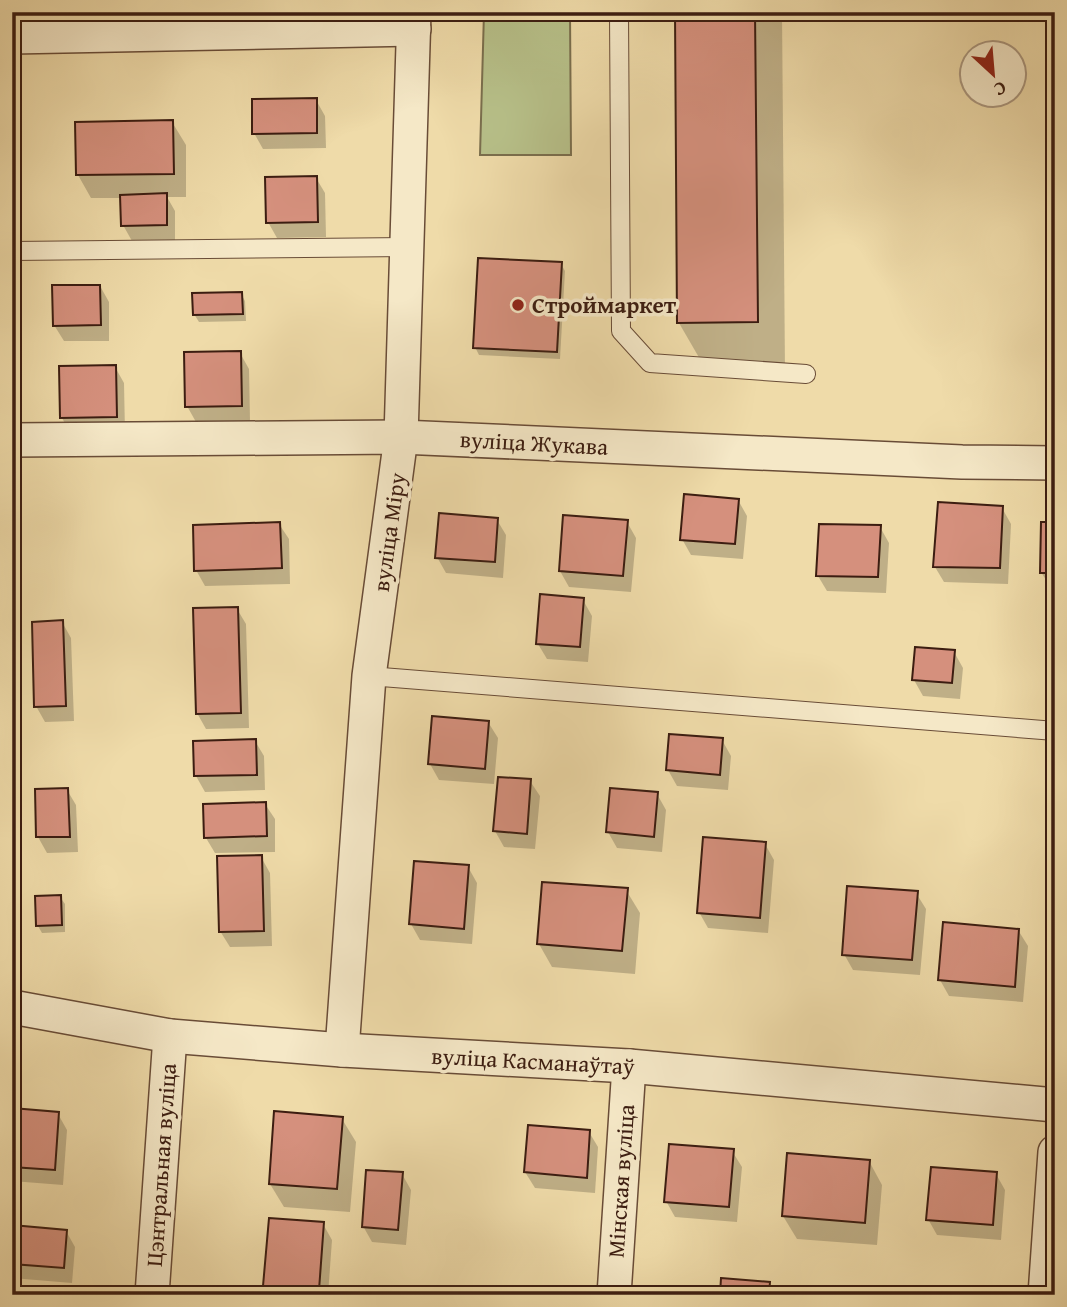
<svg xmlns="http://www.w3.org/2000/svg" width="1067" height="1307" viewBox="0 0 1067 1307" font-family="'Gentium Book Plus',serif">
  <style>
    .green { fill: #b7c089; stroke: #7a6e4d; stroke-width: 2 }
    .shadow { fill: #0003 }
    .building { fill: #d5907d; stroke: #3c1d11; stroke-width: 2 }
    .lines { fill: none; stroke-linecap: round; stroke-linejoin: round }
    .lane-casing { stroke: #694c37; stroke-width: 20 }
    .street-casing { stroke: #694c37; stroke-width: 36 }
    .lane { stroke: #f5e8c7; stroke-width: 18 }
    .street { stroke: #f5e8c7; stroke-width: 33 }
    .poi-dot { fill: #8f2418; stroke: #f5e8c7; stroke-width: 2.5 }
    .labels { text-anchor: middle; stroke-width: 7; stroke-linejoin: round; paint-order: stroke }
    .poi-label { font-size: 23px; font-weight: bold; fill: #3c1d11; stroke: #f5e8c7; text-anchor: start }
    .street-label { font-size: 23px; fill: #3c1d11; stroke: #f5e8c7 }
  </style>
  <rect width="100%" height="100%" fill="#efdba9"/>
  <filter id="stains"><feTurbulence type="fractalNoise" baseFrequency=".00286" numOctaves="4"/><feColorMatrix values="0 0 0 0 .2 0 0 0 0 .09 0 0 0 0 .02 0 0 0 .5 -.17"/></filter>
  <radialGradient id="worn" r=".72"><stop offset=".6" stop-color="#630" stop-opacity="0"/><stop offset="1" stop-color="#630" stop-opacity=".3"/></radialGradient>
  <!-- green -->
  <polygon class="green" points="484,12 570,12 571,155 480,155"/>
  <!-- shadow -->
  <g class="shadow">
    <rect x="12" y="12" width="26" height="13"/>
    <polygon points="676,12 782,12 785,372 708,373 679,323"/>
    <polygon points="316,100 325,116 326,148 263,149 254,133"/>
    <polygon points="172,122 186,145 186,197 167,197 175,211 175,240 132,241 123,225 122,198 91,198 78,175"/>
    <polygon points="316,178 325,193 326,237 277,238 268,222"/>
    <polygon points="12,199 18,208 18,237 12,237"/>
    <polygon points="561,264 565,271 560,359 479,355 475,347"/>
    <polygon points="100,286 109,302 109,341 64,341 54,325"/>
    <polygon points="241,294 245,301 246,321 199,322 194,314"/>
    <polygon points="240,353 249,369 250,421 196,422 187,406"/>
    <polygon points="115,367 124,383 125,433 71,434 62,418"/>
    <polygon points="738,500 747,516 743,559 691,555 682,539"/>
    <polygon points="1002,508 1011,524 1008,584 944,582 935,567"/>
    <polygon points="497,520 506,535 503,578 446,573 437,557"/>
    <polygon points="627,522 636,538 631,592 569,587 560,571"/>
    <polygon points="279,524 289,539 290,584 205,586 196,570"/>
    <polygon points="1055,524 1055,588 1051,588 1041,572"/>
    <polygon points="880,527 889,543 886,593 827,591 818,576"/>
    <polygon points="583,600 592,616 588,662 547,659 538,644"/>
    <polygon points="237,609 246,624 249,728 206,729 197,713"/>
    <polygon points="62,622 71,638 74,721 45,722 36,706"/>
    <polygon points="954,652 963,668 960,699 923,696 914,680"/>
    <polygon points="488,722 498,738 494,784 439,780 430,764"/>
    <polygon points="722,740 731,756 728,790 677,786 668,770"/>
    <polygon points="255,741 264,756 265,790 205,792 196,776"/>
    <polygon points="12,780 17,787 18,817 12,817"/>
    <polygon points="530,781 540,796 535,849 504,847 495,831"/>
    <polygon points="67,790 76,805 78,852 47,853 38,837"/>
    <polygon points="657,794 666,810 662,852 617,848 608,832"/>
    <polygon points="265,804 275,819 275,852 215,853 206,838"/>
    <polygon points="765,844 774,860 768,933 708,928 699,912"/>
    <polygon points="12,847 18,857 19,914 12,914"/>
    <polygon points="261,857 270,873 272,946 230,947 220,931"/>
    <polygon points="468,867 477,883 472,944 420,940 411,924"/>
    <polygon points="626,890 640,913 635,974 552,967 539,944"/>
    <polygon points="916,893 926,909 920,975 853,970 844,954"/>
    <polygon points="60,897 65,904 65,932 42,933 38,926"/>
    <polygon points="1018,930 1028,946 1023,1002 949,996 940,980"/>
    <polygon points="12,1110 58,1114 67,1130 63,1185 12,1181"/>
    <polygon points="342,1119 356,1142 350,1212 284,1207 270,1184"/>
    <polygon points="589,1132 598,1147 595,1193 535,1188 525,1172"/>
    <polygon points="732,1151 742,1167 737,1222 675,1217 666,1201"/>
    <polygon points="869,1161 882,1185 877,1245 797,1239 783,1216"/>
    <polygon points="402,1174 411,1190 406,1245 372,1242 363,1226"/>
    <polygon points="996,1174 1005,1190 1001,1240 937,1235 928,1219"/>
    <polygon points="323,1224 332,1240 328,1295 270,1295 265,1285"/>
    <polygon points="12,1227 66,1231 75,1247 72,1283 12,1278"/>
    <polygon points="769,1283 775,1295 722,1295"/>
  </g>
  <!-- building -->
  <g class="building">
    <polygon points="675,12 755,12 758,322 677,323"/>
    <polygon points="317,98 317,133 252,134 252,99"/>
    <polygon points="173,120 174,174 76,175 75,122"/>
    <polygon points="317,176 318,222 266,223 265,177"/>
    <polygon points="167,193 167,225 121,226 120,195"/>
    <polygon points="478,258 562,262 557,352 473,348"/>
    <polygon points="52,285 100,285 101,325 53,326"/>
    <polygon points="242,292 243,314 193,315 192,293"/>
    <polygon points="241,351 242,406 185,407 184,352"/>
    <polygon points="116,365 117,417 60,418 59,366"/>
    <polygon points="684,494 739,499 735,544 680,540"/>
    <polygon points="938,502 1003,506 1000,568 933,567"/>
    <polygon points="439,513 498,518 495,562 435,558"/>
    <polygon points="563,515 628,520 623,576 559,571"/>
    <polygon points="280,522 282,568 194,571 193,525"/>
    <polygon points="1041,522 1055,522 1055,573 1040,573"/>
    <polygon points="819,524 881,525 878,577 816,576"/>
    <polygon points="540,594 584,598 580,647 536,644"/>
    <polygon points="238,607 241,713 196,714 193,608"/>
    <polygon points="63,620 66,706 34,707 32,622"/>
    <polygon points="915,647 955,650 952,683 912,680"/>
    <polygon points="432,716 489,721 485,769 428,764"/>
    <polygon points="669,734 723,738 720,775 666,770"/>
    <polygon points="256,739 257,775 194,776 193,741"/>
    <polygon points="498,777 531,779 527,834 493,831"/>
    <polygon points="12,778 14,778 15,810 12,810"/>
    <polygon points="68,788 70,837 36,837 35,789"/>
    <polygon points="610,788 658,792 654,837 606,832"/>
    <polygon points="266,802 267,836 204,838 203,804"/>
    <polygon points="703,837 766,842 760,918 697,913"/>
    <polygon points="262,855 264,931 219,932 217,856"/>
    <polygon points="414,861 469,865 464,929 409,924"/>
    <polygon points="542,882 628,888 622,951 537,944"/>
    <polygon points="847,886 918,891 912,960 842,955"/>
    <polygon points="61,895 62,925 36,926 35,896"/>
    <polygon points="943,922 1019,929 1015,987 938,980"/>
    <polygon points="1053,925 1055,925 1055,987 1048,987"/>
    <polygon points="12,1108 59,1112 55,1170 12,1167"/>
    <polygon points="274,1111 343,1117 337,1189 269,1184"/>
    <polygon points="528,1125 590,1130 587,1178 524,1172"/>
    <polygon points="669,1144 734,1149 729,1207 664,1202"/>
    <polygon points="787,1153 870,1160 865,1223 782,1216"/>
    <polygon points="931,1167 997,1172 993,1225 926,1220"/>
    <polygon points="366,1170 403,1172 398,1230 362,1227"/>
    <polygon points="269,1218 324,1222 319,1290 263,1286"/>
    <polygon points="12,1225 67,1230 64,1268 12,1264"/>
    <polygon points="721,1278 770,1282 769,1295 720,1295"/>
    <polygon points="512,1289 575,1294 575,1295 511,1295"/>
  </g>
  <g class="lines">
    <defs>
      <g id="lane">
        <polyline points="619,12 621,331 650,363 806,374"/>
        <polyline points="12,251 408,247"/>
        <polyline points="369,676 1055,731"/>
      </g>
      <g id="street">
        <polyline points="12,37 414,29"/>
        <polyline points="12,440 401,437 962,462 1055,463"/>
        <polyline points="12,1007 170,1036 342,1050 629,1066 1055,1105"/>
        <polyline points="342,1050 369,676 401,437 414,12"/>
        <polyline points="152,1295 170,1036"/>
        <polyline points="614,1295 629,1066"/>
        <polyline points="1045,1295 1055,1152"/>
      </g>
    </defs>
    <!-- lane casing -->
    <use href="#lane" class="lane-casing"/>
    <!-- street casing -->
    <use href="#street" class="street-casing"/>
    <!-- lane -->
    <use href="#lane" class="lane"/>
    <!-- street -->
    <use href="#street" class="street"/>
  </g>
  <!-- markers -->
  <circle class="poi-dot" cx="518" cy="305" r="7"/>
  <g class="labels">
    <!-- poi labels -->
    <g class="poi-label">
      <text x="532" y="313">Строймаркет</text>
    </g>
    <!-- street labels -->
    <g class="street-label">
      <text transform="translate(534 443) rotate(3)" y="8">вуліца Жукава</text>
      <text transform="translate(389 532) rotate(-82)" y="8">вуліца Міру</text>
      <text transform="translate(533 1061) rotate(3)" y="8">вуліца Касманаўтаў</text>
      <text transform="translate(161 1165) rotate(-86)" y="8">Цэнтральная вуліца</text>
      <text transform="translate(621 1181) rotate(-86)" y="8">Мінская вуліца</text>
    </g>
  </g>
  <!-- margin -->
  <rect width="1067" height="1307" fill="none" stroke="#efdba9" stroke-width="42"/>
  <rect x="14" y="14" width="1039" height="1279" fill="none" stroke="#3c1d11" stroke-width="3.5"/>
  <rect x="21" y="21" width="1025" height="1265" fill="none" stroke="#3c1d11" stroke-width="2"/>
  <!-- north arrow -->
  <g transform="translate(993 74) rotate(154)"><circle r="33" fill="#f5e8c7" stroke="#ab977e" stroke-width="2"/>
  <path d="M0-5L12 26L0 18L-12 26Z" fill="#8f2418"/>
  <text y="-10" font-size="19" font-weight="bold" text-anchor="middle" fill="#3c1d11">С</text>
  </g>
  <rect width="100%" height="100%" filter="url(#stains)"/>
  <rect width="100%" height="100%" fill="url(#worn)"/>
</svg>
